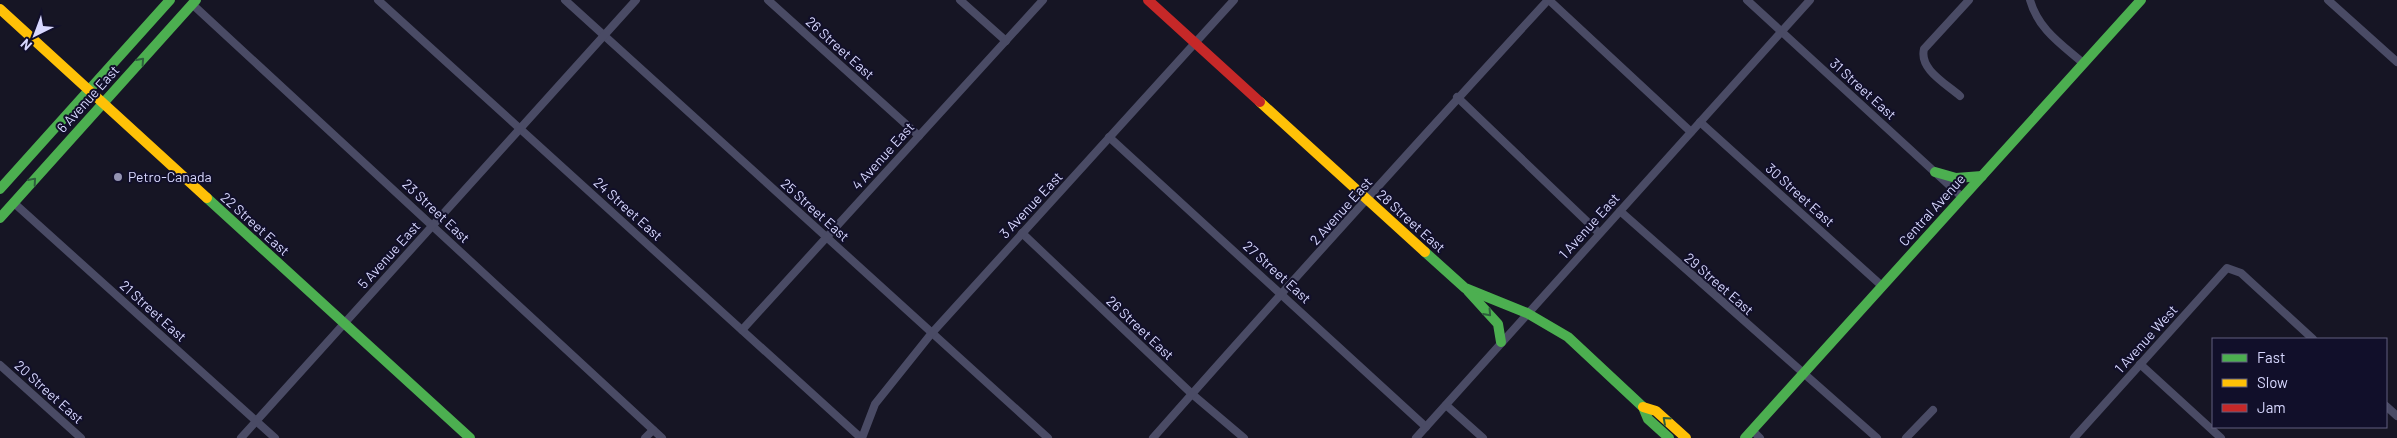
<svg xmlns="http://www.w3.org/2000/svg" width="2397" height="438" viewBox="0 0 2397 438" font-family="Barlow,sans-serif">
  <style>
    .lines { fill: none; stroke-linecap: round; stroke-linejoin: round }
    .street { stroke: #4a4b65; stroke-width: 8 }
    .fast { stroke: #4caf50; stroke-width: 10 }
    .slow { stroke: #ffc107; stroke-width: 10 }
    .jam { stroke: #c62828; stroke-width: 10 }
    .oneway { stroke: #2e5f3d }
    .poi-dot { fill: #9494b2; stroke: #110f2a; stroke-width: 2 }
    .labels { text-anchor: middle; stroke-width: 4; stroke-linejoin: round; paint-order: stroke }
    .street-label { font-size: 14px; fill: #d8d8ff; stroke: #110f2a }
    .poi-label { font-size: 14px; fill: #d8d8ff; stroke: #110f2a; text-anchor: start }
  </style>
  <rect width="100%" height="100%" fill="#161524"/>
  <g class="lines">
    <!-- street -->
    <g class="street">
      <polyline points="378,0 861,438"/>
      <polyline points="565,0 1048,438"/>
      <polyline points="768,0 919,136"/>
      <polyline points="960,0 1006,41"/>
      <polyline points="1549,0 1691,132"/>
      <polyline points="1747,0 1962,197"/>
      <path d="M2030 0C2038 29 2061 44 2083 63"/>
      <polyline points="2328,0 2397,62"/>
      <polyline points="192,4 662,438"/>
      <path d="M1960 96C1945 83 1919 69 1924 49L1969 0"/>
      <polyline points="1457,97 1599,233"/>
      <polyline points="1700,122 1882,286"/>
      <polyline points="1109,137 1426,427"/>
      <polyline points="14,203 275,438"/>
      <polyline points="1620,211 1877,438"/>
      <polyline points="1022,233 1192,394 1244,438"/>
      <polyline points="742,330 1043,0"/>
      <polyline points="2140,364 2221,438"/>
      <polyline points="0,365 81,438"/>
      <polyline points="1446,405 1483,438"/>
      <polyline points="2386,406 2397,416"/>
      <polyline points="1752,430 1760,438"/>
      <polyline points="241,438 636,0"/>
      <polyline points="645,438 653,430"/>
      <polyline points="862,438 875,404 931,334 1234,0"/>
      <path d="M1153 438C1283 291 1415 145 1548 0"/>
      <polyline points="1416,438 1810,0"/>
      <polyline points="1906,438 1933,410"/>
      <polyline points="2074,438 2227,268 2241,273 2313,339"/>
    </g>
    <!-- fast -->
    <g class="fast">
      <polyline points="1935,172 1956,178 1982,176"/>
      <polyline points="0,189 170,0"/>
      <polyline points="207,198 470,438"/>
      <polyline points="0,218 196,0"/>
      <polyline points="1425,252 1465,288 1527,313 1568,337 1643,407 1648,419 1669,438"/>
      <polyline points="1468,291 1498,324 1501,342"/>
      <polyline points="1745,438 2141,0"/>
    </g>
    <!-- slow -->
    <g class="slow">
      <polyline points="0,9 207,198"/>
      <polyline points="1260,102 1425,252"/>
      <polyline points="1643,407 1656,411 1686,438"/>
    </g>
    <!-- jam -->
    <polyline class="jam" points="1148,0 1260,102"/>
  </g>
  <!-- one-way arrows -->
  <defs><path id="oneway-chevron" d="M-2-3.5L2.5 0L-2 3.5" fill="none" stroke-width="1.6" stroke-linecap="round" stroke-linejoin="round" transform="scale(1.25)"/></defs>
  <g class="oneway">
    <use href="#oneway-chevron" transform="translate(141 61) rotate(-48)"/>
    <use href="#oneway-chevron" transform="translate(33 181) rotate(-49)"/>
    <use href="#oneway-chevron" transform="translate(1488 313) rotate(48)"/>
    <use href="#oneway-chevron" transform="translate(1666 420) rotate(-138)"/>
  </g>
  <!-- markers -->
  <circle class="poi-dot" cx="118" cy="177" r="5"/>
  <g class="labels">
    <!-- street labels -->
    <g class="street-label">
      <text transform="translate(840 48) rotate(42)" y="5">26 Street East</text>
      <text transform="translate(1863 89) rotate(42)" y="5">31 Street East</text>
      <text transform="translate(88 99) rotate(-48)" y="5">6 Avenue East</text>
      <text transform="translate(883 156) rotate(-48)" y="5">4 Avenue East</text>
      <text transform="translate(1800 195) rotate(42)" y="5">30 Street East</text>
      <text transform="translate(1031 205) rotate(-47)" y="5">3 Avenue East</text>
      <text transform="translate(628 209) rotate(42)" y="5">24 Street East</text>
      <text transform="translate(815 210) rotate(42)" y="5">25 Street East</text>
      <text transform="translate(1932 210) rotate(-48)" y="5">Central Avenue</text>
      <text transform="translate(436 211) rotate(43)" y="5">23 Street East</text>
      <text transform="translate(1341 211) rotate(-48)" y="5">2 Avenue East</text>
      <text transform="translate(1411 221) rotate(42)" y="5">28 Street East</text>
      <text transform="translate(255 224) rotate(42)" y="5">22 Street East</text>
      <text transform="translate(1589 226) rotate(-48)" y="5">1 Avenue East</text>
      <text transform="translate(389 255) rotate(-48)" y="5">5 Avenue East</text>
      <text transform="translate(1277 272) rotate(42)" y="5">27 Street East</text>
      <text transform="translate(1719 284) rotate(41)" y="5">29 Street East</text>
      <text transform="translate(153 311) rotate(42)" y="5">21 Street East</text>
      <text transform="translate(1140 328) rotate(43)" y="5">26 Street East</text>
      <text transform="translate(2146 339) rotate(-48)" y="5">1 Avenue West</text>
      <text transform="translate(49 392) rotate(42)" y="5">20 Street East</text>
    </g>
    <!-- poi labels -->
    <g class="poi-label">
      <text x="128" y="182">Petro-Canada</text>
    </g>
  </g>
  <!-- legend -->
  <rect x="2212" y="338" width="175" height="90" fill="#110f2a" stroke="#615f7f"/>
  <rect x="2222" y="354" width="25" height="8" fill="#4caf50" stroke="#615f7f"/>
  <text x="2257" y="363" font-size="15" fill="#d8d8ff">Fast</text>
  <rect x="2222" y="379" width="25" height="8" fill="#ffc107" stroke="#615f7f"/>
  <text x="2257" y="388" font-size="15" fill="#d8d8ff">Slow</text>
  <rect x="2222" y="404" width="25" height="8" fill="#c62828" stroke="#615f7f"/>
  <text x="2257" y="413" font-size="15" fill="#d8d8ff">Jam</text>
  <!-- north arrow -->
  <g transform="translate(35 35) rotate(222)" stroke="#110f2a" stroke-width="4" paint-order="stroke">
  <path d="M0-4L9 19L0 12L-9 19Z" fill="#d8d8ff"/>
  <text y="-8" font-size="14" font-weight="bold" text-anchor="middle" fill="#d8d8ff">N</text>
  </g>
</svg>
